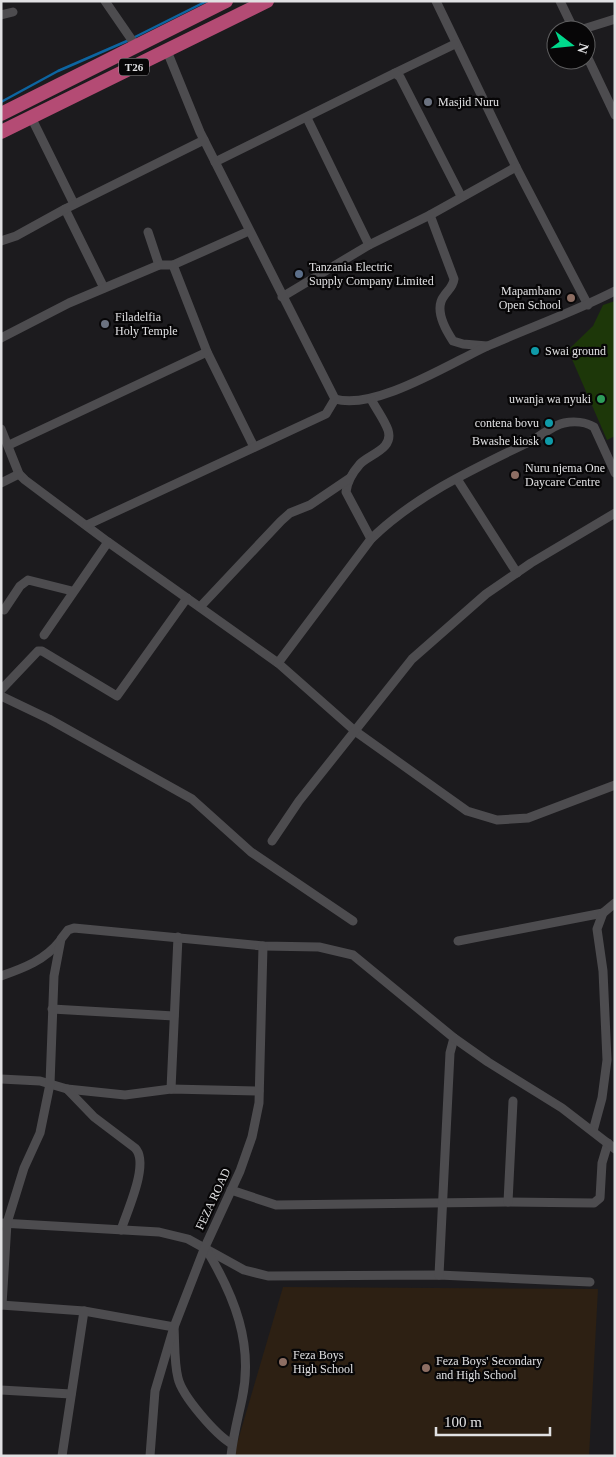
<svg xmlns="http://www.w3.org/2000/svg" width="616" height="1457" viewBox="0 0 616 1457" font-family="'Times New Roman',serif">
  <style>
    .education { fill: #2d2013 }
    .park { fill: #1d3709 }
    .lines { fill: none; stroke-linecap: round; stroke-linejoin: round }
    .stream { stroke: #0d65a1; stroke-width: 2.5 }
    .minor { stroke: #4d4c4f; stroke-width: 9 }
    .trunk { stroke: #b44b74; stroke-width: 14 }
    .worship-dot { fill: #6b7280; stroke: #070607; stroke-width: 2 }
    .service-dot { fill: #5c6f8a; stroke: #070607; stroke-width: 2 }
    .education-dot { fill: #8d6e63; stroke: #070607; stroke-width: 2 }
    .culture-dot { fill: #0f9aa8; stroke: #070607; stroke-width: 2 }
    .leisure-dot { fill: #2e9e5b; stroke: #070607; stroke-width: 2 }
    .labels { text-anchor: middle; stroke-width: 4.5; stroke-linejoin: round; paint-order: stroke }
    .shield { fill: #070607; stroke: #a09fa1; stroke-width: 1 }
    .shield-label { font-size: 11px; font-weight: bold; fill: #e1e1e3 }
    .poi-label { font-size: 12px; fill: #e1e1e3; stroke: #070607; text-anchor: start }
    .street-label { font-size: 12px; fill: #e1e1e3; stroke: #070607 }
  </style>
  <rect width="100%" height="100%" fill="#1c1b1e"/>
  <!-- education -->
  <polygon class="education" points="283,1287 598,1289 589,1456 236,1456 236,1447"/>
  <!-- park -->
  <polygon class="park" points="615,301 615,436 607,440 568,350 593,326 603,305"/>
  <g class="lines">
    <!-- stream -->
    <g class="stream">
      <polyline points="133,38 207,1"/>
      <polyline points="1,102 58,71 127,41"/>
    </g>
    <!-- minor -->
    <g class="minor">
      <polyline points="105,1 136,46"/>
      <polyline points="436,1 516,167 588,305"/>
      <polyline points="560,1 574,30"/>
      <polyline points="1,15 13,12"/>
      <polyline points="580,30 615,19"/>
      <polyline points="586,54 615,115"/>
      <polyline points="395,73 455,44"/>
      <polyline points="31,117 74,204"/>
      <polyline points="307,118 369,245"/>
      <polyline points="215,162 395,73 400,77 461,196"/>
      <polyline points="65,209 104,288"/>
      <path d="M430 215 454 279C453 287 448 290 444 296 434 309 445 329 453 341L463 344 487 346"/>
      <polyline points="148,232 159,265"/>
      <polyline points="1,241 16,236 65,209 204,140"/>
      <polyline points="173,265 249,231"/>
      <polyline points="282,297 369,245 430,215 516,167"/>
      <polyline points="1,338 69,303 159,265 173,265 207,352 254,447"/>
      <path d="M335 399C376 411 452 362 490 345 531 327 574 312 615 291"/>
      <path d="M371 399C376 409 384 419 388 430 394 449 370 454 360 464 353 472 347 481 346 492L371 539"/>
      <polyline points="1,429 19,474 25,480 108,542 278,663 355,731 467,811 497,820 528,818 615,785"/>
      <polyline points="9,445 207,352"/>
      <polyline points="457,479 517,573"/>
      <polyline points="1,483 19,474"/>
      <polyline points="87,525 326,414 335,399 200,132 167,51"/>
      <polyline points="200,607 281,521 290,513 310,505 350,478"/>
      <polyline points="4,610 20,586 28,580 72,591"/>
      <polyline points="44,635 108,542"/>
      <path d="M278 663 371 539C416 495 475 468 531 441 541 436 553 425 564 423 574 421 586 422 594 427L615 473"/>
      <polyline points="1,690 38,651 42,651 117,696 187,598"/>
      <polyline points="1,696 49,719 192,799 251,852 353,921"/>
      <polyline points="272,841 299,801 412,659 486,594 531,563 615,513"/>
      <polyline points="458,941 603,913"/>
      <path d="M1 976C24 968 45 960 60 941"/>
      <polyline points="52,1009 174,1016"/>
      <polyline points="1,1079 40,1081 67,1089 125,1095 171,1089 259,1091"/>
      <path d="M67 1089 94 1117 135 1148C150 1163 127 1211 121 1230"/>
      <polyline points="171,1089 178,937"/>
      <polyline points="593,1131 602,1098 607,1060 603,971 597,929 603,913 615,903"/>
      <polyline points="231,1190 276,1205 508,1202 594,1203 600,1198 602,1163 608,1143"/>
      <polyline points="508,1202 513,1101"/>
      <polyline points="1,1223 159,1232 188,1239 244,1270 268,1276 439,1275 590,1282"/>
      <path d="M206 1249C234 1295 254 1344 242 1399 238 1418 233 1436 231 1456"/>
      <polyline points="439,1275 450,1053 454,1038"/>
      <path d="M1 1305 84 1311 174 1327C175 1344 174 1362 178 1378 182 1396 216 1435 232 1444"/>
      <polyline points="2,1305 7,1223 24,1168 40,1133 50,1084 54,976 61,939 68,930 74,928 263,946 319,947 353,955 454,1038 488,1062 562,1108 615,1149"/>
      <polyline points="1,1390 71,1394"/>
      <polyline points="62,1456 84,1311"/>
      <polyline points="150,1456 155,1391 174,1327 205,1247 240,1171 252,1137 259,1103 263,946"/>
    </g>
    <!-- trunk -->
    <g class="trunk">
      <polyline points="1,114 226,1"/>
      <polyline points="1,132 267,1"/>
    </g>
  </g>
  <!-- markers -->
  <g class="worship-dot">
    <circle cx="428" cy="102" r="5"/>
    <circle cx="105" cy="324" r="5"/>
  </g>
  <circle class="service-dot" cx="299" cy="274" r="5"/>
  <g class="education-dot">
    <circle cx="571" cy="298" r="5"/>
    <circle cx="515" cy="475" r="5"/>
    <circle cx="283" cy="1362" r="5"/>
    <circle cx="426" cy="1368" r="5"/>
  </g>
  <g class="culture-dot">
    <circle cx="535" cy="351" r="5"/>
    <circle cx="549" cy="423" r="5"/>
    <circle cx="549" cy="441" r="5"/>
  </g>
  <circle class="leisure-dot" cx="601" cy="399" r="5"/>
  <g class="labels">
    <!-- shield labels -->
    <rect class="shield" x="119" y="58.5" width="30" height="17" rx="4"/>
    <g class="shield-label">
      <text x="134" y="71">T26</text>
    </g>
    <!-- poi labels -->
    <g class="poi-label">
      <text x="438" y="106">Masjid Nuru</text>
      <text x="309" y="271">Tanzania Electric<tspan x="309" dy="14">Supply Company Limited</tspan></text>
      <text x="561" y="295" text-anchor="end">Mapambano<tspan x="561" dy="14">Open School</tspan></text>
      <text x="115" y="321">Filadelfia<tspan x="115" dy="14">Holy Temple</tspan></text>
      <text x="545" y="355">Swai ground</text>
      <text x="591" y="403" text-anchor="end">uwanja wa nyuki</text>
      <text x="539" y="427" text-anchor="end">contena bovu</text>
      <text x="539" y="445" text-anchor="end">Bwashe kiosk</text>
      <text x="525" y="472">Nuru njema One<tspan x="525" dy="14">Daycare Centre</tspan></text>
      <text x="293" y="1359">Feza Boys<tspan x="293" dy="14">High School</tspan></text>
      <text x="436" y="1365">Feza Boys' Secondary<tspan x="436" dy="14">and High School</tspan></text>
    </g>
    <!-- street labels -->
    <g class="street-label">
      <text transform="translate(213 1199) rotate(-65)" y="4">FEZA ROAD</text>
    </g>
  </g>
  <!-- border -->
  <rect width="616" height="1457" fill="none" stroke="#e1e1e3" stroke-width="5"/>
  <!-- north arrow -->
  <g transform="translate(571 45) rotate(106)"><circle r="24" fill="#070607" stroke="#5e5e5f"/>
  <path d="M0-4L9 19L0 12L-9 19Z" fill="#00d98c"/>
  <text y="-8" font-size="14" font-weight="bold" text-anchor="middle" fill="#e1e1e3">N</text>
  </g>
  <!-- scale -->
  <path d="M436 1427v8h114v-8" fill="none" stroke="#e1e1e3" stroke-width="2.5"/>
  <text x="444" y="1427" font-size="15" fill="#e1e1e3" stroke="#070607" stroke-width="4" paint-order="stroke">100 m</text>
</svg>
